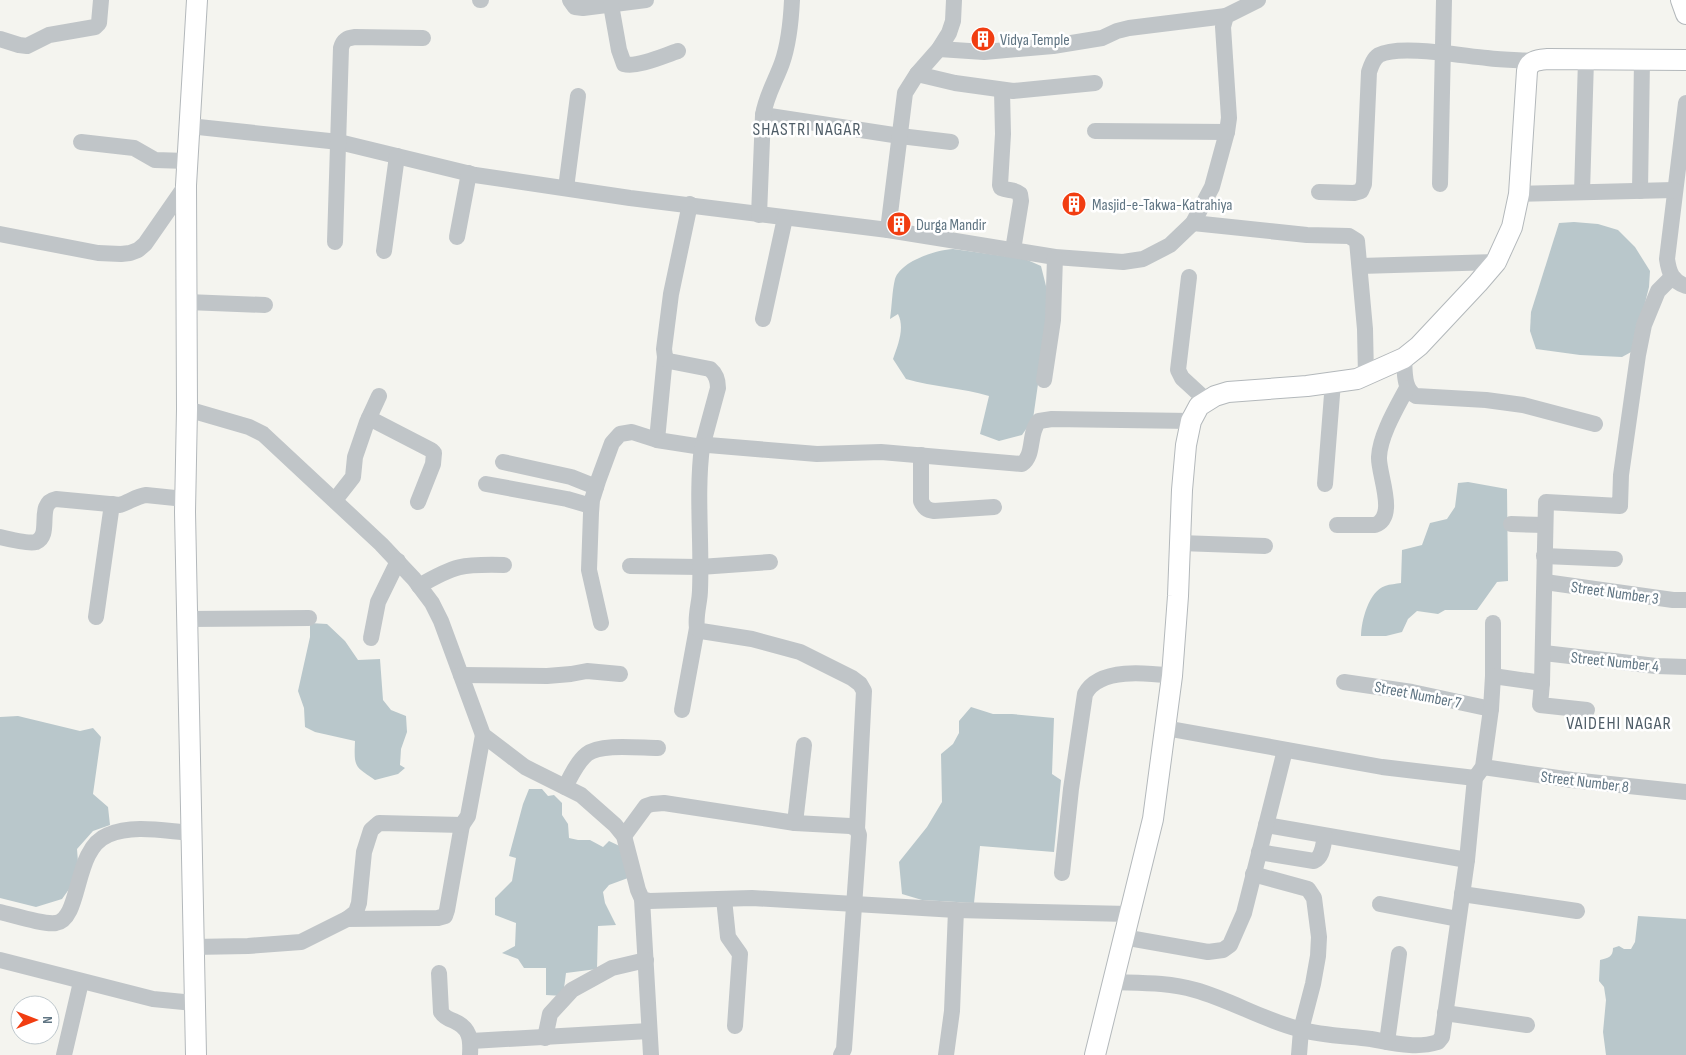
<svg xmlns="http://www.w3.org/2000/svg" width="1686" height="1055" viewBox="0 0 1686 1055" font-family="'Sofia Sans Condensed',sans-serif">
  <style>
    .water { fill: #b9c7cb }
    .lines { fill: none; stroke-linecap: round; stroke-linejoin: round }
    .major-casing { stroke: #b3b8bb; stroke-width: 22 }
    .minor { stroke: #c0c5c8; stroke-width: 16 }
    .major { stroke: #fff; stroke-width: 20 }
    .labels { text-anchor: middle; stroke-width: 5; stroke-linejoin: round; paint-order: stroke }
    .poi-label { font-size: 16px; fill: #607583; stroke: #fff; text-anchor: start }
    .street-label { font-size: 16px; fill: #607583; stroke: #fff }
    .neighbourhood-label { font-size: 18px; letter-spacing: 1px; fill: #4f5d67; stroke: #fff }
  </style>
  <rect width="100%" height="100%" fill="#f4f4ef"/>
  <!-- water -->
  <g class="water">
    <polygon points="1574,222 1598,224 1618,230 1635,247 1650,271 1649,287 1633,351 1622,357 1580,355 1536,349 1530,331 1531,312 1559,223"/>
    <path d="M953 249 1025 259 1041 266 1049 298 1041 363 1033 419 1022 435 999 441 980 434 989 396C962 388 934 387 906 379L893 359C898 345 905 328 898 314L890 319C892 306 892 291 895 279 901 261 936 250 953 249Z"/>
    <path d="M1468 482 1507 489 1508 581 1497 582 1477 610H1445L1438 614 1417 611 1408 619 1402 632 1386 636H1361C1361 621 1369 591 1385 586 1390 584 1396 584 1401 583L1402 550 1422 545 1430 523 1447 519 1455 507 1458 483Z"/>
    <path d="M310 623 327 624 345 641 358 660 380 659 383 700 391 710 406 716 407 732 401 749 400 765 405 768 398 774 375 780C354 766 354 767 355 741L315 732 305 727 304 708 298 691 310 637Z"/>
    <polygon points="971,707 993,714 1012,714 1054,718 1052,774 1061,780 1054,852 980,846 974,903 922,900 902,894 899,862 927,827 942,802 941,754 953,744 959,733 959,721"/>
    <polygon points="18,716 80,731 93,728 101,737 93,794 108,807 110,825 93,831 77,849 78,862 72,885 62,899 36,907 0,898 0,717"/>
    <polygon points="529,789 542,789 548,796 554,795 562,803 562,815 568,824 569,838 578,840 590,840 603,847 609,841 626,849 628,878 609,885 603,892 605,903 616,925 598,926 597,969 566,973 563,996 546,995 546,968 524,968 518,959 502,953 515,946 516,923 495,915 495,898 512,881 516,858 509,856 523,804"/>
    <path d="M1638 916 1686 919V1055H1606L1603 1032 1606 1000 1604 987 1599 981 1600 960C1608 958 1613 957 1613 948L1619 946 1624 949H1631L1635 942Z"/>
  </g>
  <g class="lines">
    <defs>
      <g id="major">
        <polyline points="1681,0 1686,14"/>
        <polyline points="196,1055 185,512 187,409 186,185 197,0"/>
        <path d="M1095 1055 1153 819 1172 676 1178 596 1182 490 1186 445 1191 421 1199 406 1215 396 1228 392 1307 386 1357 379 1404 358 1419 346 1478 283 1496 262 1512 227 1519 194 1527 71C1529 60 1539 60 1548 59L1686 60"/>
      </g>
    </defs>
    <!-- major casing -->
    <use href="#major" class="major-casing"/>
    <!-- minor -->
    <g class="minor">
      <polyline points="480,0 481,0"/>
      <polyline points="570,0 575,7 583,8 646,0"/>
      <path d="M611 5 619 50 624 64C637 68 665 55 678 51"/>
      <polyline points="0,39 19,45 27,46 49,35 95,27 99,23 101,0"/>
      <polyline points="939,49 984,52 1053,46 1102,38 1117,31 1129,28 1226,16"/>
      <polyline points="917,74 955,83 1013,91 1095,83"/>
      <path d="M1002 91 1003 134 1000 185 1001 188C1008 191 1015 189 1020 194L1021 201 1013 250"/>
      <path d="M1686 103 1667 259C1669 273 1672 281 1686 286"/>
      <polyline points="763,115 900,136 951,142"/>
      <polyline points="189,126 339,142 475,175 630,198 888,230 1055,257 1123,262 1143,259 1170,245 1193,223 1212,187 1227,132 1229,118 1223,27 1226,16 1258,0"/>
      <polyline points="1095,131 1227,132"/>
      <polyline points="81,142 134,148 155,160 187,161"/>
      <polyline points="1440,184 1444,0"/>
      <polyline points="566,188 578,96"/>
      <polyline points="1640,191 1642,60"/>
      <path d="M1319 192 1354 193 1361 191 1364 184 1369 72C1371 66 1373 59 1379 55 1399 44 1463 56 1487 58 1503 60 1518 60 1534 61"/>
      <polyline points="1582,192 1586,60"/>
      <polyline points="1519,194 1674,190"/>
      <path d="M759 215 763 115C766 96 776 80 782 63 789 43 791 21 792 0"/>
      <polyline points="1193,223 1307,235 1349,236 1357,241 1365,329 1366,376"/>
      <polyline points="888,230 905,93 917,74 939,49 949,33 953,21 954,0"/>
      <polyline points="0,234 98,253 121,254 130,253 138,250 145,244 186,185"/>
      <polyline points="457,237 469,173"/>
      <path d="M335 242 341 48C343 40 347 38 355 37L423 38"/>
      <polyline points="384,251 397,156"/>
      <polyline points="1360,266 1496,262"/>
      <polyline points="1189,277 1178,370 1182,378 1207,401"/>
      <polyline points="187,302 265,305"/>
      <polyline points="763,319 785,218"/>
      <path d="M1404 358C1405 371 1403 389 1416 396L1486 400 1523 405 1595 424"/>
      <polyline points="1044,380 1053,320 1055,257"/>
      <polyline points="187,409 249,427 263,434 381,544 414,579 432,603 441,621 483,735 525,767 581,795 615,825 624,836 638,890 642,899 649,901 752,898 956,910 1129,914"/>
      <polyline points="369,418 431,450 434,453 433,464 418,502"/>
      <polyline points="657,440 665,357"/>
      <path d="M921 455V501C924 508 927 510 934 511L994 507"/>
      <polyline points="503,462 571,477 596,487"/>
      <polyline points="486,484 567,499 591,506"/>
      <polyline points="1325,484 1333,382"/>
      <polyline points="335,500 353,477 355,457 367,422 379,396"/>
      <polyline points="1511,524 1545,525"/>
      <path d="M1337 525H1375C1398 517 1378 474 1379 457 1380 435 1397 407 1407 388"/>
      <path d="M0 537C8 539 28 544 36 542 53 535 35 503 56 499L120 505C129 502 137 496 146 495L185 499"/>
      <polyline points="1180,543 1265,546"/>
      <polyline points="1544,556 1615,559"/>
      <polyline points="630,566 700,567 770,562"/>
      <polyline points="1545,582 1673,600 1686,600"/>
      <path d="M419 586C455 565 462 564 504 565"/>
      <polyline points="96,617 112,504"/>
      <polyline points="188,619 309,618"/>
      <path d="M601 623 589 570 591 513 592 500 598 481 612 443 620 434 632 432 657 440 702 447 718 388C718 381 716 374 710 369L669 361 665 357 664 349 671 294 690 204"/>
      <polyline points="1493,623 1493,676"/>
      <polyline points="371,638 378,602 398,561"/>
      <polyline points="1544,653 1656,666 1686,667"/>
      <polyline points="461,675 547,676 571,674 587,671 620,674"/>
      <polyline points="1344,682 1412,692 1491,709"/>
      <polyline points="1542,683 1540,705 1587,710"/>
      <polyline points="682,710 697,628"/>
      <polyline points="1165,728 1382,767 1475,778"/>
      <polyline points="1483,767 1572,780 1686,792"/>
      <path d="M565 787C571 776 577 762 587 754 601 743 640 748 658 748"/>
      <polyline points="795,823 804,745"/>
      <polyline points="1266,825 1467,860"/>
      <path d="M857 829 864 691 860 684 852 678 800 652 752 639 701 631 697 628C695 615 700 602 700 590 702 542 696 494 702 447L708 445 817 454 881 452 1022 464C1035 455 1028 433 1039 421L1052 419 1191 421"/>
      <polyline points="624,836 646,806 652,804 664,803 795,823 850,826 857,829 859,835 844,1049 841,1055"/>
      <path d="M1259 852 1314 861C1323 857 1323 845 1325 836"/>
      <path d="M1062 873 1071 789 1085 694C1099 667 1148 673 1172 676"/>
      <polyline points="1253,874 1308,889 1314,898 1319,937 1318,956 1313,984 1301,1030 1299,1055"/>
      <polyline points="1462,894 1577,911"/>
      <polyline points="642,899 651,1055"/>
      <polyline points="724,899 728,937 740,954 735,1026"/>
      <polyline points="1380,904 1458,919"/>
      <path d="M0 912C13 915 44 925 56 923 82 918 73 849 108 835 133 824 164 831 191 833"/>
      <polyline points="347,919 438,918 445,916 447,910 462,825"/>
      <polyline points="1123,937 1208,952 1223,950 1230,945 1244,913 1285,750"/>
      <polyline points="193,947 248,946 301,942 347,919 356,912 359,903 364,852 371,830 379,823 462,825 468,816 483,735"/>
      <polyline points="0,960 153,999 194,1003"/>
      <path d="M439 973 441 1012C444 1017 448 1019 454 1021 470 1028 471 1039 470 1055"/>
      <path d="M1112 982C1140 983 1168 982 1195 990 1231 1000 1263 1020 1299 1029 1322 1036 1347 1036 1371 1039 1394 1043 1416 1049 1438 1042L1442 1037 1467 860 1475 778 1483 767 1491 709 1493 676 1542 683 1546 502 1620 506 1621 475 1638 355 1644 325 1658 291 1672 277"/>
      <polyline points="1445,1013 1527,1025"/>
      <polyline points="545,1038 550,1014 572,990 612,968 646,960"/>
      <polyline points="471,1041 649,1031"/>
      <polyline points="1387,1042 1399,954"/>
      <polyline points="64,1055 81,982"/>
      <polyline points="946,1055 952,1011 956,910"/>
    </g>
    <!-- major -->
    <use href="#major" class="major"/>
  </g>
  <!-- icons -->
  <defs>
    <symbol id="building-disc" viewBox="-11 -11 22 22"><circle r="9.5" fill="#f13d11" stroke="#fff"/><path d="M-4-6H4V6H1V3H-1V6H-4ZM-2.5-4.3h1.7v1.8h-1.7ZM.8-4.3h1.7v1.8H.8ZM-2.5-1h1.7V.8h-1.7ZM.8-1h1.7V.8H.8Z" fill="#fff"/></symbol>
  </defs>
  <g fill-rule="evenodd">
    <use href="#building-disc" x="969" y="25" width="28" height="28"/>
    <use href="#building-disc" x="1060" y="190" width="28" height="28"/>
    <use href="#building-disc" x="885" y="210" width="28" height="28"/>
  </g>
  <g class="labels">
    <!-- poi labels -->
    <g class="poi-label">
      <text x="1000" y="45">Vidya Temple</text>
      <text x="1092" y="210">Masjid-e-Takwa-Katrahiya</text>
      <text x="916" y="230">Durga Mandir</text>
    </g>
    <!-- street labels -->
    <g class="street-label">
      <text transform="translate(1615 592) rotate(8)" y="6">Street Number 3</text>
      <text transform="translate(1615 661) rotate(6)" y="6">Street Number 4</text>
      <text transform="translate(1418 694) rotate(11)" y="6">Street Number 7</text>
      <text transform="translate(1585 781) rotate(7)" y="6">Street Number 8</text>
    </g>
    <!-- neighbourhood labels -->
    <g class="neighbourhood-label">
      <text x="807" y="135">SHASTRI NAGAR</text>
      <text x="1619" y="729">VAIDEHI NAGAR</text>
    </g>
  </g>
  <!-- north arrow -->
  <g transform="translate(35 1020) rotate(90)"><circle r="24" fill="#ffffff" stroke="#bfc8cd"/>
  <path d="M0-4L9 19L0 12L-9 19Z" fill="#f13d11"/>
  <text y="-8" font-size="14" font-weight="bold" text-anchor="middle" fill="#607583">N</text>
  </g>
</svg>
